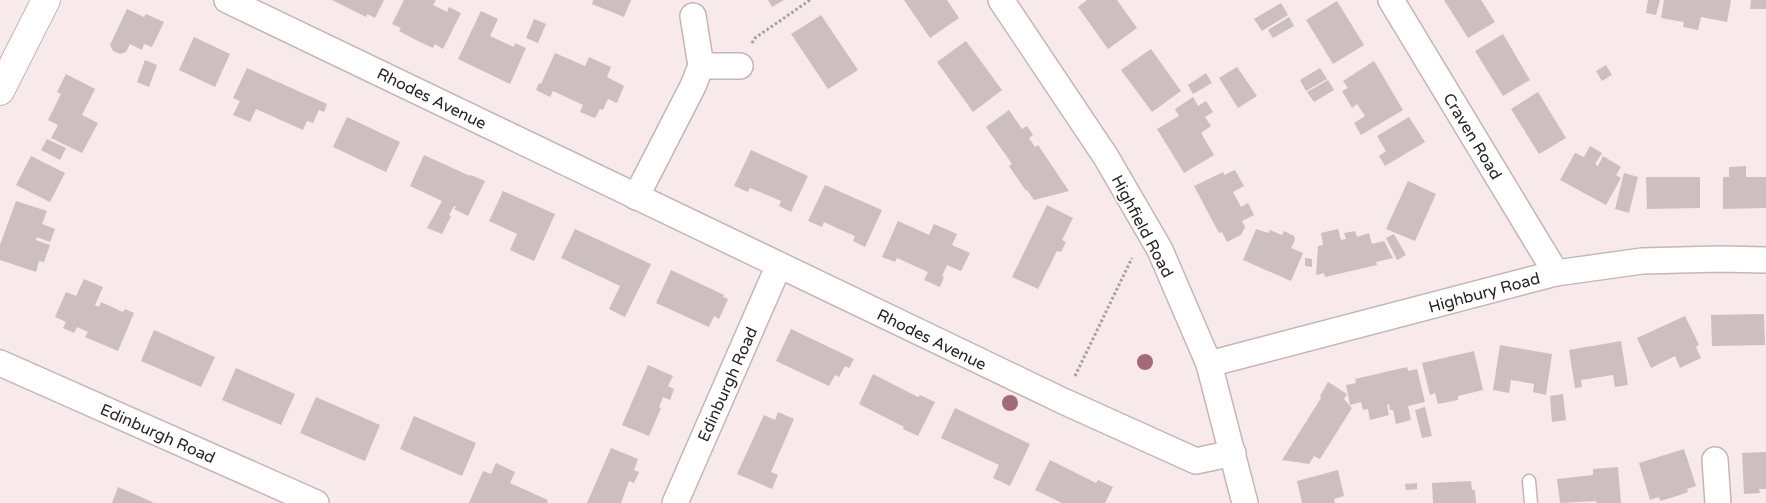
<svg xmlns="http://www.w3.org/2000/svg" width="1766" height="503" viewBox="0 0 1766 503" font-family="'Varela Round',sans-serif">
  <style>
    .building { fill: #cdbfbf }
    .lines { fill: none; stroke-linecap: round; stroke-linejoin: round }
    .service-casing { stroke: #c4b6b6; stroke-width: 15 }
    .minor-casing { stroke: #c4b6b6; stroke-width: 28 }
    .tertiary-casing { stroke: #c4b6b6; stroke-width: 30 }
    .path { stroke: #a99e9e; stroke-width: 3; stroke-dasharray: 2.5 2.5; stroke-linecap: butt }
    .service { stroke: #fff; stroke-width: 12 }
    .minor { stroke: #fff; stroke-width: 25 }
    .tertiary { stroke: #fff; stroke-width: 28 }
    .tree { fill: #a36b78 }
    .labels { text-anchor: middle; stroke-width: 4; stroke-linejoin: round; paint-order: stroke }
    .street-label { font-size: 16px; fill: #282222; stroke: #fff }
  </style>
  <rect width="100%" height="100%" fill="#f8e9ea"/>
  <!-- building -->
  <g class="building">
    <polygon points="332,0 384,0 375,18 367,14 366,17"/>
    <polygon points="404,0 436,0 433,5 447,12 449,7 461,13 443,49 435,44 433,48 416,40 399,31 401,28 392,24"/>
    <polygon points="593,0 631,0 624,17 592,4"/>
    <polygon points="768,0 784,0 772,7"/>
    <polygon points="904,0 947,0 959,18 930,38"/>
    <polygon points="1087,0 1117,0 1137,28 1108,49 1078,7"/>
    <polygon points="1444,0 1481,0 1495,22 1468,38"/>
    <polygon points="1648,0 1660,0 1656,15 1646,13"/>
    <polygon points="1664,0 1731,0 1727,22 1701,17 1698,30 1683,27 1684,22 1661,18"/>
    <polygon points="1751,0 1766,0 1766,9 1750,9"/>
    <polygon points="1337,1 1364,45 1333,64 1306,20"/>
    <polygon points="1281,3 1288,15 1262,31 1254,19"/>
    <polygon points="127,9 144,17 146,14 164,22 152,47 144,44 142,50 130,44 126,52 120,54 113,51 110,45"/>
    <polygon points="481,11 498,19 490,36 514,47 515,43 526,48 510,84 458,59"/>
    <polygon points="821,15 858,70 828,89 791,34"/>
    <polygon points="1289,17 1294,26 1273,38 1268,30"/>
    <polygon points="534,19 546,24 538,43 526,38"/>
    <polygon points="1503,34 1530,80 1503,96 1475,51"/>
    <polygon points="194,37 230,54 215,87 179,70"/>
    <polygon points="966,41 1002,90 973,112 937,62"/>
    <polygon points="1151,49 1181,91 1152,112 1121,70"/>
    <polygon points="555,53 585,66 589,57 611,67 607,77 624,86 617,103 608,99 603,110 600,109 595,118 580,112 583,105 553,91 550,97 536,90 539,83 541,84"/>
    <polygon points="145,60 157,65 149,87 137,82"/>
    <polygon points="1374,61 1403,110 1361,135 1354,123 1365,116 1357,104 1352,108 1342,91 1348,88 1343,81"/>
    <polygon points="1606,65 1612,75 1602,81 1596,71"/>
    <polygon points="1237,67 1257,96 1238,108 1219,78"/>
    <polygon points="247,68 327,104 324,112 319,110 313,123 307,121 303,130 256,109 250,122 233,115 240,101 233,98"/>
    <polygon points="1320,68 1327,79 1306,91 1300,80"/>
    <polygon points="1206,73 1212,83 1193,94 1188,85"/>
    <polygon points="66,74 95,89 82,115 98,123 82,153 51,138 58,125 48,120 61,94 57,92"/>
    <polygon points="1328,80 1334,90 1314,102 1307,92"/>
    <polygon points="1538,92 1566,138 1539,154 1511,109"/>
    <polygon points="1193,97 1198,106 1206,101 1213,112 1205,117 1211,126 1201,133 1214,155 1184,173 1157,129 1179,116 1175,109"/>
    <polygon points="1009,110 1022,129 1027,126 1033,135 1029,138 1035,147 1038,145 1069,191 1034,200 1027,190 1026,191 1009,166 1012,164 986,127"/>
    <polygon points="347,117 400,142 386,172 333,147"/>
    <polygon points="1409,117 1425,142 1385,166 1379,156 1386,151 1377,136"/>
    <polygon points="47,139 66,148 60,160 41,150"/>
    <polygon points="1590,146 1602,153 1595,164 1598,166 1603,156 1621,167 1616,175 1621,178 1606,205 1560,180 1575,153 1584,157"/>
    <polygon points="751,150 808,176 791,212 779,206 781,201 750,188 748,192 734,186"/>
    <polygon points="424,155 470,176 471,175 485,181 468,216 454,209 456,207 454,206 449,215 451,216 442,234 427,228 442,201 410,186"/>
    <polygon points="31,156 65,173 50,202 16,185"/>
    <polygon points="1746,166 1746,177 1766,177 1766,208 1723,209 1723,177 1729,177 1729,167"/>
    <polygon points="1235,170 1244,186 1233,192 1241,207 1248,203 1254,215 1242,221 1245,227 1241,235 1227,242 1222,232 1219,233 1194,186 1223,172 1224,175"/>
    <polygon points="1624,173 1638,177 1629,213 1615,209"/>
    <polygon points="1646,177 1700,177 1700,208 1647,209"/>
    <polygon points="1408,181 1436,194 1415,241 1386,229"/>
    <polygon points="825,185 882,210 865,247 853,241 855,236 839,229 824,222 822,227 808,221"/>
    <polygon points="503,191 555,214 534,261 510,250 517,234 489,221"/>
    <polygon points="16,201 47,211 42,224 55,229 50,242 37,237 36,240 50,245 44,262 39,261 36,272 0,260 0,245"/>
    <polygon points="1047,205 1073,218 1062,240 1066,242 1061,252 1057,251 1038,289 1012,277"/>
    <polygon points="898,221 929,235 934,224 957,234 952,245 970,253 961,271 947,265 942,276 944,277 940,287 924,280 928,272 897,258 895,262 882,257"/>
    <polygon points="575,229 651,264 625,317 609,309 620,286 561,258"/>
    <polygon points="1256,229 1268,233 1270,230 1282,235 1284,231 1294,236 1295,240 1291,248 1303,253 1291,281 1243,260"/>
    <polygon points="1338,229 1341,240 1346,239 1344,233 1355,231 1357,237 1369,233 1372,244 1384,241 1393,258 1376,262 1377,265 1325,277 1324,273 1316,275 1318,246 1323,245 1321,233"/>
    <polygon points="1394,234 1406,255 1397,260 1386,238"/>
    <polygon points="1305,258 1312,259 1312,267 1305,266"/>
    <polygon points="671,270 724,295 723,297 728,299 719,319 714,316 709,327 656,303"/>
    <polygon points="84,279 103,287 95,305 99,307 101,302 123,312 125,309 134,313 118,351 85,337 88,332 77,327 74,333 63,328 66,322 55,317 66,292 76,296"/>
    <polygon points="1764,314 1765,345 1712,346 1711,315"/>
    <polygon points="1685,316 1699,345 1696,347 1701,358 1680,368 1675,356 1651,368 1637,338"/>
    <polygon points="791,329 854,359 849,368 845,366 839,377 835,375 829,386 776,361"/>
    <polygon points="154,330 215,357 201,387 141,361"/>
    <polygon points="1621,341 1628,385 1615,387 1613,375 1581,380 1582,387 1575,388 1569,350"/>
    <polygon points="1500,345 1552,354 1546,395 1533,392 1534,384 1511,380 1509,393 1493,390"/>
    <polygon points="1474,351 1483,390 1458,396 1458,400 1438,404 1435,393 1430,395 1422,363"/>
    <polygon points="648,365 673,376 668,386 674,389 670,400 663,397 659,407 661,408 649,436 622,425"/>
    <polygon points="1407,367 1408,371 1417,369 1425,402 1408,406 1411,420 1396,424 1393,410 1390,410 1389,404 1387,405 1389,415 1370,420 1368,409 1363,410 1361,402 1350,405 1346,385 1356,383 1355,379"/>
    <polygon points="236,368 295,394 281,425 222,400"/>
    <polygon points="873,374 918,397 920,395 935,402 918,436 903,429 904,427 859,404"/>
    <polygon points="1328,382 1347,394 1344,399 1352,408 1320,459 1314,456 1309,464 1282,460 1321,398 1320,396"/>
    <polygon points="1563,394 1566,420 1552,422 1550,396"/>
    <polygon points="316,397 380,425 365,461 300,433"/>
    <polygon points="1425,407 1432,436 1422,438 1415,410"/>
    <polygon points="955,408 1030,444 1010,486 993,478 999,465 941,438"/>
    <polygon points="778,412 794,419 771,472 778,475 772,489 737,474 764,415 775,420"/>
    <polygon points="414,416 476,443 462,476 400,449"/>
    <polygon points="611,448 638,459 634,470 639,472 634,483 629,481 621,503 587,503"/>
    <polygon points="1684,449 1696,486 1687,489 1688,492 1674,497 1660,501 1659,497 1650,500 1639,463"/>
    <polygon points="1766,452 1766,489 1759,489 1760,493 1744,494 1742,453"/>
    <polygon points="1050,460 1096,483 1098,480 1113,487 1105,503 1062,503 1035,490"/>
    <polygon points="496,463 515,472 510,483 548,500 547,503 469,503 483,471 491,474"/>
    <polygon points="1618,467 1621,503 1597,503 1596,501 1560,503 1557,479 1593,475 1593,469"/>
    <polygon points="1338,470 1344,496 1334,499 1335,503 1302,503 1297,481"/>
    <polygon points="1471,481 1472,490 1475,490 1476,503 1433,503 1432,483"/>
    <polygon points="1417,483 1417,489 1406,490 1405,484"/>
    <polygon points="118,487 150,501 154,503 112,503"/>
  </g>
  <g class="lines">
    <defs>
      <polyline id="service" points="1529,481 1531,503"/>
      <g id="minor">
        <polyline points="227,0 1063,401 1196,461 1233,453"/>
        <polyline points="1001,0 1106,157 1160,250 1209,364 1245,503"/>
        <polyline points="1391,0 1556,273"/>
        <polyline points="693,16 701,66"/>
        <polyline points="636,197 693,86 701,66 740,66"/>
        <polyline points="0,363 316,503"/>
        <polyline points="1209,364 1556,273 1642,261 1720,259 1766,260"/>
        <polyline points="1715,460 1718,503"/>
        <polyline points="675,503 779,265"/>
      </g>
      <polyline id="tertiary" points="0,91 46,0"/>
    </defs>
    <!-- service casing -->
    <use href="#service" class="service-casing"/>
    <!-- minor casing -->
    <use href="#minor" class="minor-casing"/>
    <!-- tertiary casing -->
    <use href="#tertiary" class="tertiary-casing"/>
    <!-- path -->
    <g class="path">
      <polyline points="752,43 755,38 810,0"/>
      <polyline points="1075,376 1132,258"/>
    </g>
    <!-- service -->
    <use href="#service" class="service"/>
    <!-- minor -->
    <use href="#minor" class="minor"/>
    <!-- tertiary -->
    <use href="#tertiary" class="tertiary"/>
  </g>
  <!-- trees -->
  <g class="tree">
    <circle cx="1145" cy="362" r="8"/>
    <circle cx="1010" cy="403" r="8"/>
  </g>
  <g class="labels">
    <!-- street labels -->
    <g class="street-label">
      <text transform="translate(432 98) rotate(26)" y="6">Rhodes Avenue</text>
      <text transform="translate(1473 136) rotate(59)" y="6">Craven Road</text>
      <text transform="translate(1143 226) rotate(62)" y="6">Highfield Road</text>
      <text transform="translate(1484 292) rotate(-15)" y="6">Highbury Road</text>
      <text transform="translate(932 339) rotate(26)" y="6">Rhodes Avenue</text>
      <text transform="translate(727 384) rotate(-66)" y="6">Edinburgh Road</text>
      <text transform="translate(158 433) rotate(24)" y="6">Edinburgh Road</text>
    </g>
  </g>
</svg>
